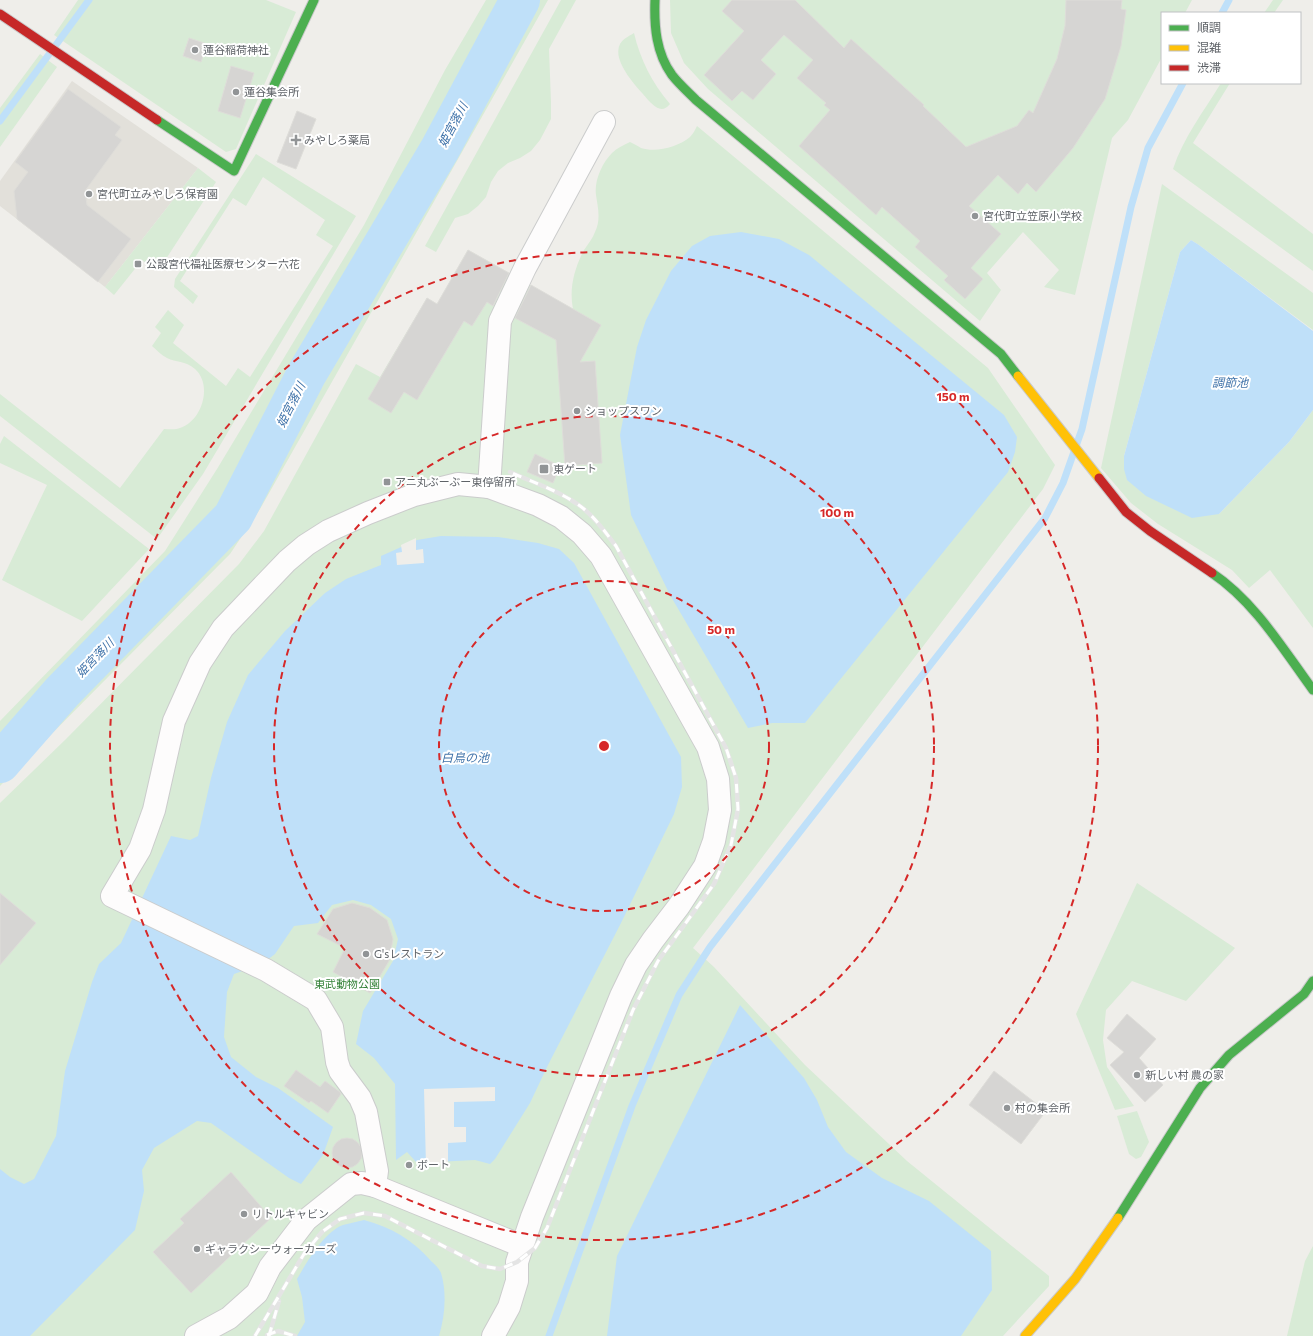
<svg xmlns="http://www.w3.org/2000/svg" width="1313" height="1336" viewBox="0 0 1313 1336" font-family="Commissioner,'Noto Sans JP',sans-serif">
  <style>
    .education { fill: #e2e0da }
    .green { fill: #d8ebd6 }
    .water { fill: #bfe0f9 }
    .pier { fill: #efeeea }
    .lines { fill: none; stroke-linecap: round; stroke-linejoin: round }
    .stream { stroke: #bfe0f9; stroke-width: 7 }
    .river { stroke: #bfe0f9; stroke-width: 40 }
    .building { fill: #d6d5d3; stroke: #deddd9 }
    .street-casing { stroke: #cbcccc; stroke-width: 24 }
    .fast-casing { stroke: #cacacb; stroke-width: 11 }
    .slow-casing { stroke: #cacacb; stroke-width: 11 }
    .jam-casing { stroke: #cacacb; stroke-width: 11 }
    .street { stroke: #fdfcfc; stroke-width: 22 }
    .fast { stroke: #4caf50; stroke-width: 9 }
    .slow { stroke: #ffc107; stroke-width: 9 }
    .jam { stroke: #c62828; stroke-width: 9 }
    .rail-casing { stroke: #e4e4e4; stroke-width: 4.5 }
    .rail { stroke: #fff; stroke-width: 3; stroke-dasharray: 9; stroke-linecap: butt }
    .ring { fill: none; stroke: #d62828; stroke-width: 2; stroke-dasharray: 7 5 }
    .poi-dot { fill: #919496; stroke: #fff; stroke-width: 1.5 }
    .labels { text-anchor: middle; stroke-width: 4; stroke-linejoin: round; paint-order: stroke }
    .poi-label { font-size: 11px; fill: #5f6368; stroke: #fff; text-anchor: start }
    .park-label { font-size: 11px; fill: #348238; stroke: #fff }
    .water-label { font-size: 12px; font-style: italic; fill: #4174aa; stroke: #fff }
    .centre { fill: #d62828; stroke: #fff; stroke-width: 2 }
    .ring-label { font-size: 12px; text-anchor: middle; font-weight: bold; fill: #d62828; stroke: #fff; stroke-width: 4; stroke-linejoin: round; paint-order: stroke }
  </style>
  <rect width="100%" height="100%" fill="#efeeea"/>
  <!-- education -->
  <polygon class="education" points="72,81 198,168 105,287 0,206 0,181"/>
  <!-- green -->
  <g class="green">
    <polygon points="78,0 266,0 296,12 236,149 226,152 54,35"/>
    <polygon points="486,0 505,0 334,300 233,488 213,521 67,668 0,745 0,721 165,551 217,469 364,225 445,70"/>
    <polygon points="531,0 548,0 260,509 230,554 0,786 0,772 64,704 226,541 252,504 308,394 361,313 434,177 496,68"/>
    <polygon points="561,0 576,0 549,49 551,102 551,119 540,140 531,151 520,158 508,163 498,171 491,182 486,197 478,206 468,214 455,218 436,252 425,246"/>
    <polygon points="670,0 1192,0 1185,13 1162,13 1162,57 1128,120 1112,138 1075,295 1044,287 1059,270 1023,232 987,273 1001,290 980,321 708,89 684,63 671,33"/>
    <polygon points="1273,0 1283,0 1274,13 1264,13"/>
    <path d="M634 33C640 59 652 83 670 104 663 113 656 108 650 102 639 89 611 62 620 44 623 39 629 36 634 33Z"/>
    <polygon points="40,54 57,67 0,147 0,108"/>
    <path d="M1221 83H1230L1193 143 1313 234V271L1173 169C1183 138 1204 111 1221 83Z"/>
    <path d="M697 126 988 368 1055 465 1043 489 693 948 714 967 805 1065 907 1161 1049 1276V1286L1003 1336H0V803L66 739 239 564 264 531 356 364 380 377 427 298 437 304 468 250 573 309C569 289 574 269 584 250 588 244 593 238 595 232 601 220 598 208 596 195 594 181 602 163 612 153 617 148 624 145 630 142 634 144 638 146 641 148 656 153 678 147 690 137 693 134 695 130 697 126Z"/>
    <path d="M256 154 356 216 203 474 157 539 0 416V394L120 488 164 429C169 429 176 430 180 428 202 421 213 385 195 369 185 360 176 363 167 358 161 355 157 350 152 346L161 333 155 327 168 310 184 325 173 343 226 386 238 368 250 377 333 246 316 235 325 220 263 177 246 206 233 198 180 281 198 296 193 304 174 287 175 279Z"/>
    <polygon points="198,168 216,182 162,265 151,267 142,260 114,295 105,287"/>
    <polygon points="1162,184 1313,293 1313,330 1199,245 1191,240 1180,252 1124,456 1124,469 1219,514 1289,442 1313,410 1313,628 1270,570 1249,588 1232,570 1158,524 1131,503 1101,468"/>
    <polygon points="4,436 149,549 82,621 2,580 47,485 0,463 0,444"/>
    <polygon points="1137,883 1235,948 1186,1001 1132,981 1106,1010 1103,1040 1107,1067 1134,1106 1115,1110 1076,1014"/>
    <polygon points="1137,1111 1149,1142 1141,1157 1136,1159 1129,1154 1117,1116"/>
    <polygon points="1313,1246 1313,1336 1287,1336 1305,1261"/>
  </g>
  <!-- water -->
  <g class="water">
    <polygon points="741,232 779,239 809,255 1004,415 1017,437 1015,452 1008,472 805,723 772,723 748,728 670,595 631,515 620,435 637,347 646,320 671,271 692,246 710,236"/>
    <polygon points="1191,240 1199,245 1313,331 1313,410 1289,442 1219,514 1192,518 1146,496 1127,480 1124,469 1124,456 1180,252"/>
    <polygon points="441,536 498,537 538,543 559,549 574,563 681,757 682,787 674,814 621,923 548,1065 530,1103 495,1159 490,1164 475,1160 417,1163 407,1152 396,1160 395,1084 374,1058 356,1044 363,1011 393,961 398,939 391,919 371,905 353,900 332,905 318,923 294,926 275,954 262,964 234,974 227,992 224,1037 231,1057 256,1077 278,1088 333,1127 323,1155 301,1184 289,1178 211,1123 197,1121 154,1148 142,1170 144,1191 135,1230 30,1336 0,1336 0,1169 10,1177 24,1184 34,1179 56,1136 65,1071 92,982 99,964 121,943 171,836 190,840 198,836 211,778 227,722 248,675 285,631 325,593 346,579 381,565 381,556 417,540"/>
    <polygon points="740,1005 804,1078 817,1100 828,1127 846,1152 882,1178 929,1201 991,1251 992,1290 961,1336 607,1336 617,1256"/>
    <path d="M364 1220C391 1227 413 1240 431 1261 434 1264 439 1268 441 1273 447 1293 445 1316 439 1336H297L305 1322 302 1297 297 1279C307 1262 324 1232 343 1225 350 1223 357 1222 364 1220Z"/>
  </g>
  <!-- pier -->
  <g class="pier">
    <polygon points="416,538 416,550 423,549 424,563 397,565 396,553 402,552 401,545"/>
    <polygon points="495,1087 495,1101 454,1102 454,1127 466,1127 466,1142 448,1143 448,1164 426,1165 424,1089"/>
  </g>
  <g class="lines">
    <!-- stream -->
    <g class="stream">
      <polyline points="1222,13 1229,0"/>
      <polyline points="0,121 89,0"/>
      <polyline points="549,1336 632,1106 679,995 710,947 1045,518 1063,483 1082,429 1131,207 1148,148 1183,83"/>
    </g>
    <!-- river -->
    <polyline class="river" points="0,763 62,692 233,517 306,375 440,149 520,0"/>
  </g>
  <!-- building -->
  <g class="building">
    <polygon points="732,0 795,0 844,48 851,39 924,105 923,106 966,147 1017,126 1029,110 1033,113 1057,59 1065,26 1066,0 1122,0 1121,9 1126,10 1121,46 1105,99 1073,148 1036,192 1027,183 1018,194 998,175 969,206 1001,234 971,268 983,279 965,299 944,280 948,276 915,247 920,241 882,207 876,215 799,146 830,110 824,105 826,103 797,78 813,60 784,35 761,60 776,74 753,100 742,91 732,101 704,75 744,31 722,11"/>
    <polygon points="189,38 207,44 201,62 183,56"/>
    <polygon points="231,66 254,73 240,118 218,111"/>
    <polygon points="68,89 121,127 115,135 122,140 85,191 87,205 131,239 98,282 17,219 14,191 28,172 15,162"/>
    <polygon points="297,111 316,119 296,169 277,162"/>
    <polygon points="468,250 509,273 493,306 487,302 472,326 464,321 417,400 404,392 391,413 368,399 427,298 437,304"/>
    <polygon points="531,285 601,325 580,362 595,361 602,463 565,466 556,340 515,318"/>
    <polygon points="535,454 560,466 553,483 527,472"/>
    <polygon points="0,893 36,923 0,965"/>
    <polygon points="352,903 370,908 387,920 393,939 389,961 370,993 333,972 345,948 317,934 333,909"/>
    <polygon points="1127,1014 1156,1039 1139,1058 1163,1085 1145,1102 1110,1065 1124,1052 1107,1038"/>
    <polygon points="296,1070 320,1087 325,1081 340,1092 341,1094 328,1113 311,1101 309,1103 284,1086"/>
    <polygon points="994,1071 1046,1111 1021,1144 969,1105"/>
    <circle cx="347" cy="1153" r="15"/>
    <polygon points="231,1172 271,1218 191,1293 153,1252 184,1223 180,1219"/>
  </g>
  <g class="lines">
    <defs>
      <g id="street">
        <polyline points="489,487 500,321 525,268 604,122"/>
        <polyline points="375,1186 377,1171 366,1112 360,1098 340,1071 337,1062 332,1027 316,1000 266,970 112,896 140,849 154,810 174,721 200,663 223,628 287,561 306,545 328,531 368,513 414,495 458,484 489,487 538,505 561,517 582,534 601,556 708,747 718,779 720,810 714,841 705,866 679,906 653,940 636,965 621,996 532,1217 517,1262 517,1281 509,1307 493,1336"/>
        <polyline points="196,1336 229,1318 257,1293 270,1267 306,1220 351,1184 362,1183 375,1186 522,1246"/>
      </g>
      <g id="fast">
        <path d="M655 0C654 26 656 53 672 75 679 84 688 92 696 100L1001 354 1018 376"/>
        <polyline points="157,120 234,171 314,0"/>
        <path d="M1212 573C1255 602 1283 649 1313 690"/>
        <polyline points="1118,1218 1200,1088 1229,1055 1304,994 1313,981"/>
      </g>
      <g id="slow">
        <polyline points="1018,376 1099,478"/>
        <polyline points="1025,1336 1075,1279 1118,1218"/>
      </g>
      <g id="jam">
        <polyline points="0,14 157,120"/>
        <polyline points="1099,478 1126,512 1150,531 1212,573"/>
      </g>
    </defs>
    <!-- street casing -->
    <use href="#street" class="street-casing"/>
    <!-- fast casing -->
    <use href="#fast" class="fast-casing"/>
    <!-- slow casing -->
    <use href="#slow" class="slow-casing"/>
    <!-- jam casing -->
    <use href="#jam" class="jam-casing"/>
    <!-- street -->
    <use href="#street" class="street"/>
    <!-- fast -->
    <use href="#fast" class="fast"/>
    <!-- slow -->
    <use href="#slow" class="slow"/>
    <!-- jam -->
    <use href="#jam" class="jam"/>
    <defs>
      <g id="rail">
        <polyline points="267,1335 278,1331 295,1336"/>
        <path d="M255 1336 304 1254 322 1232 340 1219 364 1213 385 1216 482 1266 500 1269 517 1262 535 1248 547 1228 633 1010 658 961 714 884 731 845 738 809 736 778 726 748 616 546C606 533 597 520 584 509 563 492 534 483 510 472"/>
        <polyline points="269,1336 279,1301"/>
      </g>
    </defs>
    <!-- rail casing -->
    <use href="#rail" class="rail-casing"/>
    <!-- rail -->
    <use href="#rail" class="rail"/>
  </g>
  <!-- distance rings -->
  <g class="ring">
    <circle cx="604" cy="746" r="165"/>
    <circle cx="604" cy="746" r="330"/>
    <circle cx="604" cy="746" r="494"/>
  </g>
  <!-- markers -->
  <g class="poi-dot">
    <circle cx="195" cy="50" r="4"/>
    <circle cx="236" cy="92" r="4"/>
    <path d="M294 134h4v4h4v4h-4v4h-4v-4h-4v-4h4z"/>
    <circle cx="89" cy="194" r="4"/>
    <circle cx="975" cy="216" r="4"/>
    <rect x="134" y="260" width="8" height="8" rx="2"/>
    <circle cx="577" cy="411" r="4"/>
    <rect x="539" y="464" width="10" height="10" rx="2"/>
    <rect x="383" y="478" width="8" height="8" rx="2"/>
    <circle cx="366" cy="954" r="4"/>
    <circle cx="1137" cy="1075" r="4"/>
    <circle cx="1007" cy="1108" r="4"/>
    <circle cx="409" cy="1165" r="4"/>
    <circle cx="244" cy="1214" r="4"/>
    <circle cx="197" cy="1249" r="4"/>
  </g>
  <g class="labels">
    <!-- poi labels -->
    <g class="poi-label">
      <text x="203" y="54">蓮谷稲荷神社</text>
      <text x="244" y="96">蓮谷集会所</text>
      <text x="304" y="144">みやしろ薬局</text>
      <text x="97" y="198">宮代町立みやしろ保育園</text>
      <text x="983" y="220">宮代町立笠原小学校</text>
      <text x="146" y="268">公設宮代福祉医療センター六花</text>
      <text x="585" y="415">ショップスワン</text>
      <text x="553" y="473">東ゲート</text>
      <text x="395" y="486">アニ丸ぶーぶー東停留所</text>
      <text x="374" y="958">G'sレストラン</text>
      <text x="1145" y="1079">新しい村 農の家</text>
      <text x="1015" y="1112">村の集会所</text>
      <text x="417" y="1169">ボート</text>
      <text x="252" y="1218">リトルキャビン</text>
      <text x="205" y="1253">ギャラクシーウォーカーズ</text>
    </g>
    <!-- park labels -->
    <g class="park-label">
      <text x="347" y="988">東武動物公園</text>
    </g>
    <!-- water labels -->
    <g class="water-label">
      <text transform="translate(453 125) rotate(-62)" y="4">姫宮落川</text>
      <text x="1230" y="387">調節池</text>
      <text transform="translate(291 405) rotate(-63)" y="4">姫宮落川</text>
      <text transform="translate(95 658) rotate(-46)" y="4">姫宮落川</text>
      <text x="465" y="762">白鳥の池</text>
    </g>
  </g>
  <circle cx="604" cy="746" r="6" class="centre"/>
  <g class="ring-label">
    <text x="953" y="401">150 m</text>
    <text x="837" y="517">100 m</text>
    <text x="721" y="634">50 m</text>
  </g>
  <!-- legend -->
  <rect x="1161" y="12" width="140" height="72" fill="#ffffff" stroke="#bfc1c3"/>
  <rect x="1169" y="25" width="20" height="6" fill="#4caf50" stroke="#bfc1c3"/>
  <text x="1197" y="32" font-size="12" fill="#5f6368">順調</text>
  <rect x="1169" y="45" width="20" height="6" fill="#ffc107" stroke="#bfc1c3"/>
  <text x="1197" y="52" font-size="12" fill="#5f6368">混雑</text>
  <rect x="1169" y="65" width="20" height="6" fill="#c62828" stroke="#bfc1c3"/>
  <text x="1197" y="72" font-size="12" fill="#5f6368">渋滞</text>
</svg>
